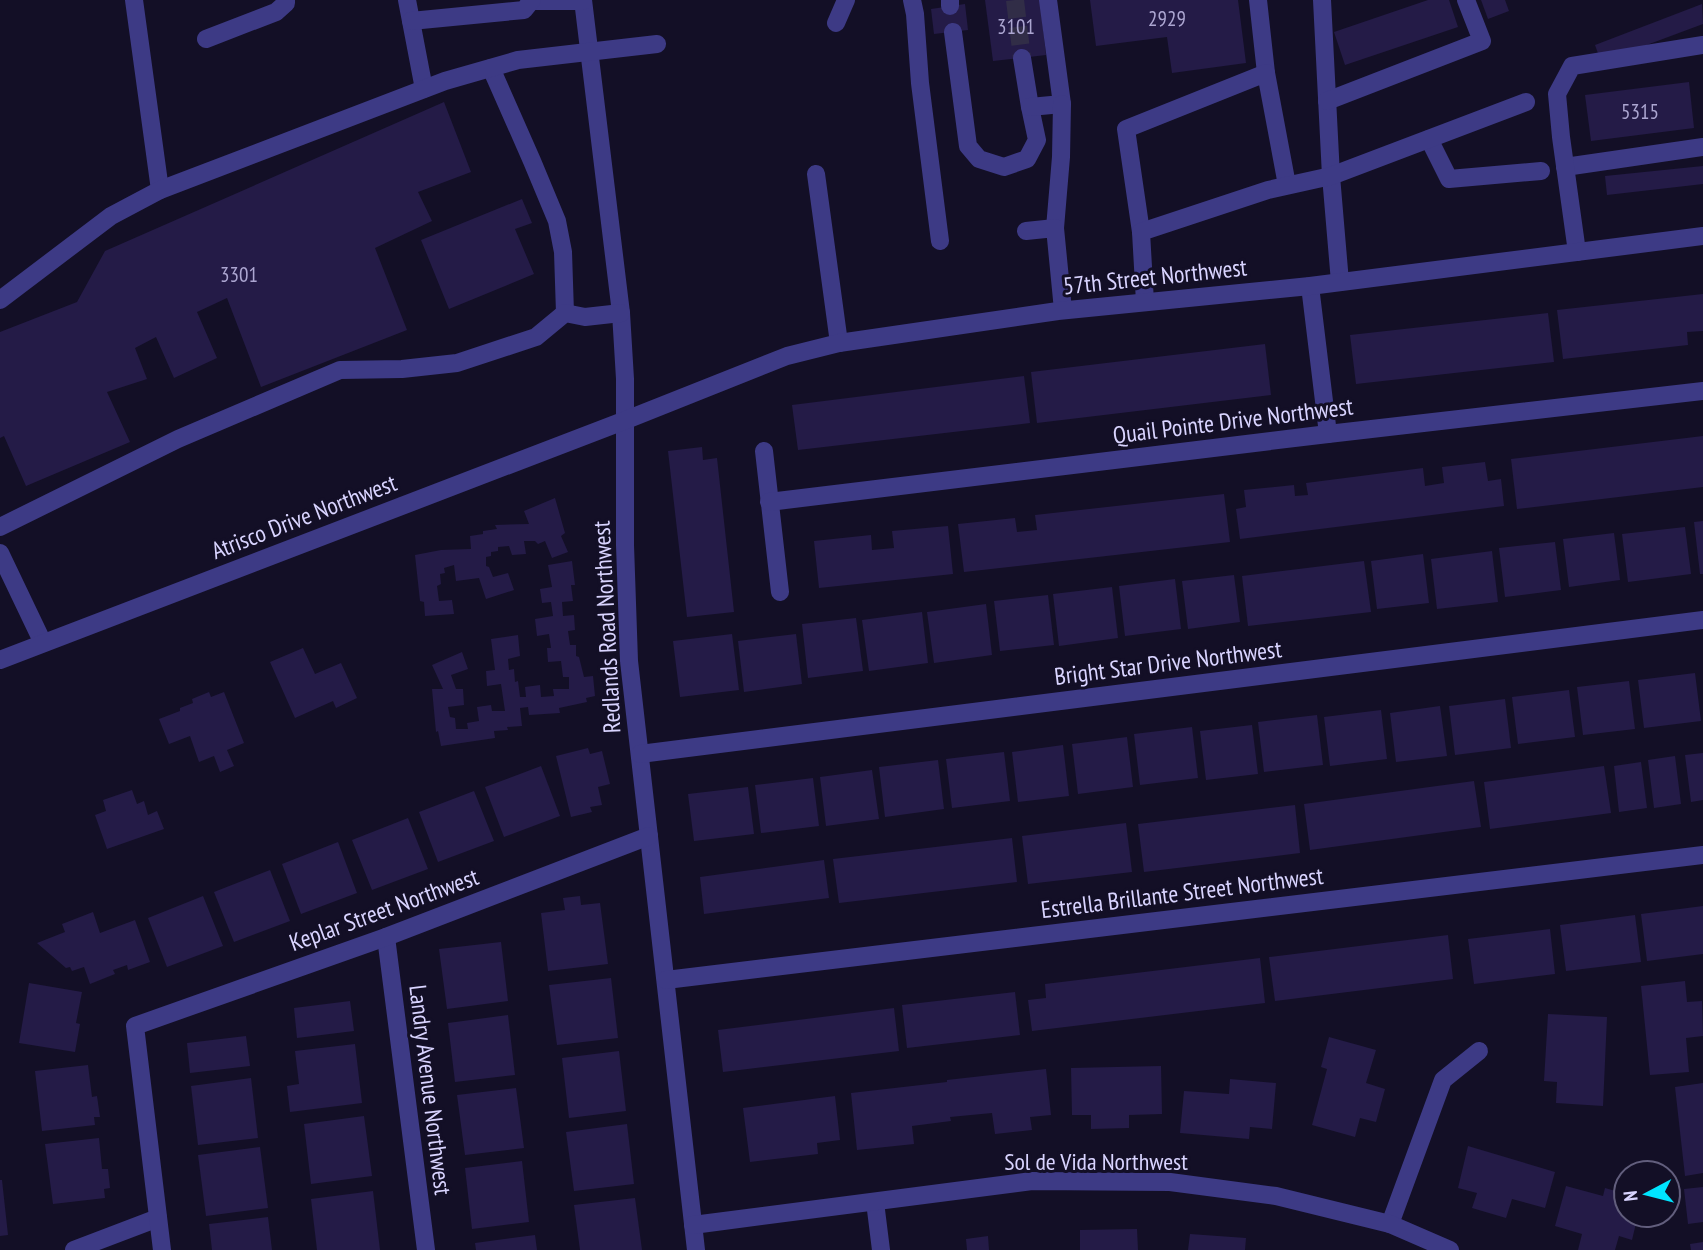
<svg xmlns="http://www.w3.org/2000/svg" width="1703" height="1250" viewBox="0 0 1703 1250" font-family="'PT Sans Narrow',sans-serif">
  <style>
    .building { fill: #241b47 }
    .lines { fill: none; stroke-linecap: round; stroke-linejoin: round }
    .minor-tunnel { stroke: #312d47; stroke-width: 18; stroke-dasharray: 18 9; stroke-linecap: butt }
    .minor { stroke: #3d3a85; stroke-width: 18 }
    .labels { text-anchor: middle; stroke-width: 6; stroke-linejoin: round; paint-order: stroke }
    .number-label { font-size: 21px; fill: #aca6d1 }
    .street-label { font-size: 24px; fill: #d9d4ff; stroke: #130f26 }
  </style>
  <rect width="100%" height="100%" fill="#130f26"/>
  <!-- building -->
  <g class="building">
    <polygon points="985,0 1040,0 1046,55 993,61"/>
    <polygon points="1090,0 1238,0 1246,63 1172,73 1167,37 1096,46"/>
    <polygon points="1428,0 1449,0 1458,27 1345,65 1334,32"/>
    <polygon points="1481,0 1505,0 1509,11 1488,19"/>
    <polygon points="965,4 968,30 934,34 931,9"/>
    <polygon points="1702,4 1703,24 1601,62 1595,45"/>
    <polygon points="1689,82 1694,128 1591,141 1585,95"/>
    <polygon points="444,102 471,172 418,192 432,221 375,248 407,330 261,387 227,298 197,312 217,358 174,378 156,337 135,348 147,379 107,392 130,442 26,486 4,436 0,438 0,332 77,302 105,251"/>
    <polygon points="1703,166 1703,184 1607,195 1605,176"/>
    <polygon points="522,199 532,223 515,229 534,274 449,309 421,240"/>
    <polygon points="1703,294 1703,331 1687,332 1688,345 1563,359 1557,310"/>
    <polygon points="1548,313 1554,362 1356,384 1350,335"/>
    <polygon points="1265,344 1271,395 1037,423 1031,372"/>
    <polygon points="1024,376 1030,423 798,450 792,405"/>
    <polygon points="1703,436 1703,487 1517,509 1511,459"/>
    <polygon points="702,447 703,460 717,458 734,612 687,617 668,451"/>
    <polygon points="1485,462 1488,481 1501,479 1504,506 1240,539 1236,509 1246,507 1244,490 1294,485 1295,496 1308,495 1306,483 1423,468 1425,486 1444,483 1442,467"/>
    <polygon points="1224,494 1230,542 964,572 958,524 1015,518 1017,532 1037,530 1035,515"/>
    <polygon points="555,498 565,533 561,536 568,552 552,558 545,541 538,544 535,541 524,541 526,554 512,555 509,546 498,547 498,551 491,552 491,556 486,557 486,566 489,567 493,577 508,573 514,590 486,599 479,578 456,581 454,565 444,568 445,573 440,574 441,584 437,586 439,601 452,600 454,614 425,616 424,602 420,601 415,555 441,550 471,549 470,536 483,534 483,531 497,529 495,525 529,524 524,511"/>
    <polygon points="1703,521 1703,574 1700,574 1694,522"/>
    <polygon points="948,526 953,574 819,588 814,541 871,535 872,550 894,548 892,531"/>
    <polygon points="1685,527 1691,574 1628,582 1622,534"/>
    <polygon points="1614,533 1620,580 1569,587 1563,539"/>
    <polygon points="1555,542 1561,590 1505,597 1499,548"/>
    <polygon points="1492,551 1498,602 1437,609 1431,559"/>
    <polygon points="1423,554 1429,603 1377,609 1371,561"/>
    <polygon points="572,561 575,585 571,585 573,601 562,602 563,616 574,615 575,630 568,631 570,645 576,645 576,656 579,657 584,677 593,676 595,696 586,698 587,702 559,708 560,713 529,715 528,707 520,708 522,726 507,727 508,730 494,731 495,738 441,746 438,731 436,732 432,689 443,689 432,665 462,652 468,669 451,675 456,689 463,689 464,705 448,707 450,717 455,718 456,729 468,729 467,723 479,721 477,707 491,705 492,711 505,711 501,684 487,686 486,671 495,670 491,639 518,635 520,656 508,659 509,670 514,669 515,682 518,681 520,697 526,697 525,687 540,685 541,697 554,696 553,689 569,689 569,677 563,677 561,661 548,662 547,648 551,648 549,634 537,636 535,619 553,616 551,602 542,603 540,589 552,587 548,565"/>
    <polygon points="1364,561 1371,612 1248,626 1242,576"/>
    <polygon points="1234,575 1240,622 1188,629 1182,581"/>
    <polygon points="1175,579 1181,629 1125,636 1119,586"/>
    <polygon points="1112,587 1118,638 1059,646 1053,594"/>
    <polygon points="1048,595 1054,645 1000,651 994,601"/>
    <polygon points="986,604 992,655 934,663 927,612"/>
    <polygon points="922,612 928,663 869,671 862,620"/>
    <polygon points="856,618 863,671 808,678 802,624"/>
    <polygon points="732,634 739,690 680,697 673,641"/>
    <polygon points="796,634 802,684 744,692 738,641"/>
    <polygon points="303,648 315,674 341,663 357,698 336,708 333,701 295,718 270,662"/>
    <polygon points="1695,673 1701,721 1644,728 1638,680"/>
    <polygon points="1629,681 1635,729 1583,735 1577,687"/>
    <polygon points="1569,690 1575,737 1518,744 1512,697"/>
    <polygon points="209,692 211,697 224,692 244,743 227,750 234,766 220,772 214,756 199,762 190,736 169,744 159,719 180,711 180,708 193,703 192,699"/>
    <polygon points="1505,699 1511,748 1455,755 1449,706"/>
    <polygon points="1440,706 1447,756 1396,762 1390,713"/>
    <polygon points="1381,710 1387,759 1330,766 1324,717"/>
    <polygon points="1317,715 1323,765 1264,772 1258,722"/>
    <polygon points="1252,725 1258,774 1206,780 1200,731"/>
    <polygon points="1192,727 1198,778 1140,785 1134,734"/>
    <polygon points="1127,737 1133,787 1078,794 1072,744"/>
    <polygon points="1063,745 1069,796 1018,802 1012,752"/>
    <polygon points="588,748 590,754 602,751 610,784 598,787 602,805 590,807 592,812 571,817 556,756"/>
    <polygon points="1004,752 1010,801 952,808 946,759"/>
    <polygon points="1703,753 1703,800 1691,802 1685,755"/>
    <polygon points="1675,756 1681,804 1654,808 1648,760"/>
    <polygon points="938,760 944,809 885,817 879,767"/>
    <polygon points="1641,762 1647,808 1619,812 1614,766"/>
    <polygon points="541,766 560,816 504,837 485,787"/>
    <polygon points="1604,766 1611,813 1490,829 1484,782"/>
    <polygon points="872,770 879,819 826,826 820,777"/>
    <polygon points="813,778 819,826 761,833 755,785"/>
    <polygon points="1474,781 1481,827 1310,850 1304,804"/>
    <polygon points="748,787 754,834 694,841 688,794"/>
    <polygon points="132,790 137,804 144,801 148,815 157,811 164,829 107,849 95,815 106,811 103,800"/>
    <polygon points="474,791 494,841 438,862 419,812"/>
    <polygon points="1295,805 1300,853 1144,872 1138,824"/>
    <polygon points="408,818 428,869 372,890 352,840"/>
    <polygon points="1126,823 1132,872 1028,884 1022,836"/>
    <polygon points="1012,838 1017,882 839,903 833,859"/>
    <polygon points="338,842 357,893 301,914 282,864"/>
    <polygon points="824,860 829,898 704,914 700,877"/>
    <polygon points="270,870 290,921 234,942 214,892"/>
    <polygon points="203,896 223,946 167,967 148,918"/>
    <polygon points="580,896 581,905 600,903 608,964 548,971 541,913 565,910 563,898"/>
    <polygon points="1703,906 1703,954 1647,961 1641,914"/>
    <polygon points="93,912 100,933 135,920 150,962 128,970 127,965 113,970 115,974 90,984 84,967 72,971 70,967 66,968 37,943 65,932 62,924"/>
    <polygon points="1635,915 1641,962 1566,971 1560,925"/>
    <polygon points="1550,929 1555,974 1474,984 1468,939"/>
    <polygon points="1448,935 1453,979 1275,1001 1269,957"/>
    <polygon points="501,942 508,1001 447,1009 439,949"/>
    <polygon points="1260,958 1265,1003 1032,1031 1028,1000 1046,998 1045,984"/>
    <polygon points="611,978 618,1038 557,1045 549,985"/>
    <polygon points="1685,981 1687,1002 1702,1001 1703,1036 1686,1038 1689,1072 1650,1075 1641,986"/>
    <polygon points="29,983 82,992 76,1023 80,1024 75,1052 19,1043"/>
    <polygon points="1015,992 1020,1035 907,1048 902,1005"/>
    <polygon points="350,1001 354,1031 297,1038 294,1008"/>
    <polygon points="894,1008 899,1051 723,1072 718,1030"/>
    <polygon points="1548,1014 1607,1017 1603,1106 1556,1103 1557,1082 1544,1081"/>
    <polygon points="508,1015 515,1075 455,1082 448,1023"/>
    <polygon points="246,1036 250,1066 190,1073 187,1043"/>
    <polygon points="1329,1037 1376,1050 1366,1083 1385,1089 1376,1122 1360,1118 1355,1137 1312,1125 1327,1069 1321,1067"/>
    <polygon points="355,1044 362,1103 290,1112 287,1086 299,1084 295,1051"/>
    <polygon points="619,1051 626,1111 569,1118 562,1058"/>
    <polygon points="88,1065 92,1097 97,1096 100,1117 94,1117 95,1125 42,1131 35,1071"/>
    <polygon points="1161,1066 1162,1114 1129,1115 1129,1128 1091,1129 1091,1115 1072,1115 1071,1068"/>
    <polygon points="1046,1069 1051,1115 1030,1117 1032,1130 995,1134 992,1113 950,1117 951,1121 912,1126 914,1144 857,1150 851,1093 947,1082 947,1080"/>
    <polygon points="251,1078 258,1138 198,1145 191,1086"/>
    <polygon points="1230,1079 1276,1083 1272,1129 1250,1127 1249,1139 1180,1133 1184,1091 1229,1094"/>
    <polygon points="1703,1083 1703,1173 1685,1176 1675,1087"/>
    <polygon points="516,1088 524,1148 465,1155 457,1095"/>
    <polygon points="835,1096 840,1140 817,1143 818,1154 750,1162 743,1108"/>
    <polygon points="364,1116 372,1176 311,1184 304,1124"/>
    <polygon points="627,1124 634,1184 574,1191 566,1132"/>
    <polygon points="99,1138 102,1169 108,1169 110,1188 104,1189 105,1198 53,1204 45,1144"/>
    <polygon points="1468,1146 1555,1172 1545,1208 1512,1199 1506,1218 1472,1208 1477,1193 1458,1188"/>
    <polygon points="260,1147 268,1208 206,1216 198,1155"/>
    <polygon points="522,1161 529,1222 472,1229 465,1168"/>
    <polygon points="0,1180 2,1180 8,1235 0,1236"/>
    <polygon points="1566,1186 1603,1196 1605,1188 1626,1194 1626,1215 1638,1215 1632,1240 1619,1236 1615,1250 1578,1250 1582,1234 1555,1226"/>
    <polygon points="1703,1187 1703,1222 1688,1224 1684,1189"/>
    <polygon points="373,1191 380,1250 317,1250 311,1199"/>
    <polygon points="635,1198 642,1250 580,1250 574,1205"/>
    <polygon points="268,1217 272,1250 212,1250 209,1224"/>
    <polygon points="1137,1229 1138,1250 1080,1250 1080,1230"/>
    <polygon points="1190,1234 1246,1238 1245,1250 1188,1250"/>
    <polygon points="535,1235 537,1250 476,1250 475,1243"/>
    <polygon points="988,1236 989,1250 967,1250 966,1239"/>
    <polygon points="1703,1242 1703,1250 1691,1250 1690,1244"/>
  </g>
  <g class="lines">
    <!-- minor-tunnel -->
    <polyline class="minor-tunnel" points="1015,0 1022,58"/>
    <!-- minor -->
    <g class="minor">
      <polyline points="134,0 160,190"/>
      <polyline points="407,0 424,89"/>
      <polyline points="583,0 621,313 625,379 625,545 629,661 696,1250"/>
      <polyline points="912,0 915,14 920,83 940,241"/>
      <polyline points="950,0 950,6"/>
      <polyline points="1258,0 1266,73"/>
      <polyline points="1322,0 1331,176 1340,282"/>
      <polyline points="531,1 583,1"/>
      <polyline points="411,21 524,10 532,0"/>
      <polyline points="836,23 846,0"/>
      <polyline points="953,32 968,146 979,159 1004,167 1027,159 1037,140 1030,107 1022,58"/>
      <polyline points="206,39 276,12 286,3 286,0"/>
      <polyline points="491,68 532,161 557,221 563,252 565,313"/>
      <polyline points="1327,101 1482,41 1466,0"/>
      <polyline points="1030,107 1062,104 1048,0"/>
      <polyline points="1429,139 1449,179 1541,171"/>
      <polyline points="1565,167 1703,147"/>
      <polyline points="816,174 839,343"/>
      <polyline points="1055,228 1061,157 1062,104"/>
      <polyline points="1026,231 1055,228 1063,310"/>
      <polyline points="1141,232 1126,129 1266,73 1287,185"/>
      <polyline points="1577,252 1561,137 1557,94 1572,66 1703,45"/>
      <polyline points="1310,286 1328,434"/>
      <polyline points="0,300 111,216 160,190 445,81 518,60 657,44"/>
      <polyline points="1145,302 1141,232 1268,190 1331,176 1526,102"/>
      <polyline points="764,451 780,592"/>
      <polyline points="769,502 1328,434 1703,391"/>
      <polyline points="0,527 178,439 340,370 402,369 457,363 536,337 565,313 585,317 621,313"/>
      <polyline points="0,553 43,643"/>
      <polyline points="0,660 626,420 787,356 839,343 1058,311 1310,286 1703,236"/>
      <polyline points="640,754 1703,620"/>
      <polyline points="386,937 426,1250"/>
      <polyline points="666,980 1703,855"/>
      <polyline points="875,1202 881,1250"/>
      <polyline points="1390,1224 1443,1080 1479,1051"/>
      <polyline points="693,1225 1032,1181 1170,1182 1276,1196 1390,1224 1450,1250"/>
      <polyline points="74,1250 158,1218"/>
      <polyline points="162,1250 135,1026 386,937 649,836"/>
    </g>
  </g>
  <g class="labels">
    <!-- number labels -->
    <g class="number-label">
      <text x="1167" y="26">2929</text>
      <text x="1016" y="34">3101</text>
      <text x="1640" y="119">5315</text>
      <text x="239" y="282">3301</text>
    </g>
    <!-- street labels -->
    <g class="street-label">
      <text transform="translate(1155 277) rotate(-6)" y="8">57th Street Northwest</text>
      <text transform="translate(1233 421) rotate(-7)" y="8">Quail Pointe Drive Northwest</text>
      <text transform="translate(304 517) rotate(-21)" y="8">Atrisco Drive Northwest</text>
      <text transform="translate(607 627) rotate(-93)" y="8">Redlands Road Northwest</text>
      <text transform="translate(1168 663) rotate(-7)" y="8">Bright Star Drive Northwest</text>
      <text transform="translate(1182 893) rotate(-7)" y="8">Estrella Brillante Street Northwest</text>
      <text transform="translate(384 910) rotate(-20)" y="8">Keplar Street Northwest</text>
      <text transform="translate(430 1090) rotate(83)" y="8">Landry Avenue Northwest</text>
      <text x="1096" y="1170">Sol de Vida Northwest</text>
    </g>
  </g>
  <!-- north arrow -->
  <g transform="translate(1647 1194) rotate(263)"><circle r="33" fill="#130f26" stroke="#625e7d" stroke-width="2"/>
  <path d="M0-5L12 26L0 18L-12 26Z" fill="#00e5ff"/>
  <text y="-10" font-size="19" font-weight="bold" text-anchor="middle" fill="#d9d4ff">N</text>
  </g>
</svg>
